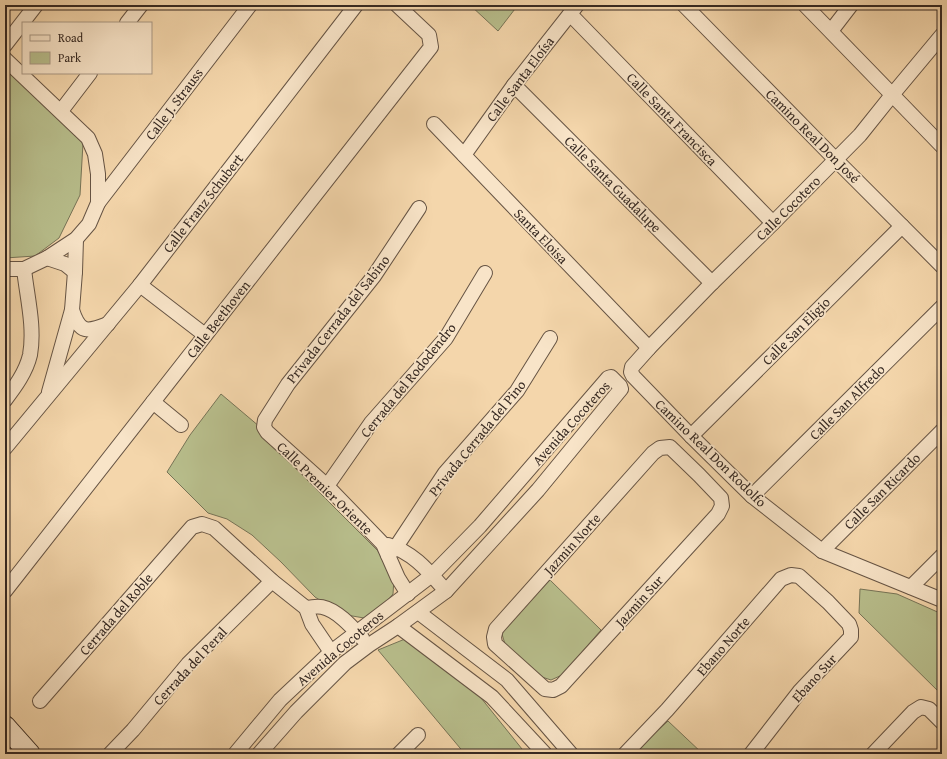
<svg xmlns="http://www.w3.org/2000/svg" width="947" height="759" viewBox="0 0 947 759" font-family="'Gentium Book Plus',serif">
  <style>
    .green { fill: #b8be8c; stroke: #777457 }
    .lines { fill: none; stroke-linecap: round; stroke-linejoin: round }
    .street-casing { stroke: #665444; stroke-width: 16 }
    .secondary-casing { stroke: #362922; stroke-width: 22 }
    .street { stroke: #f8e4c8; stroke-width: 14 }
    .secondary { stroke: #f8e4c8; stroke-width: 20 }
    .labels { text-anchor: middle; stroke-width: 3.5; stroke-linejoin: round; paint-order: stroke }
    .street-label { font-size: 14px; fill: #362922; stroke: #f8e4c8 }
  </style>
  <rect width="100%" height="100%" fill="#f4d6ab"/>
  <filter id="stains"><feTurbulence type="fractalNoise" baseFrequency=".005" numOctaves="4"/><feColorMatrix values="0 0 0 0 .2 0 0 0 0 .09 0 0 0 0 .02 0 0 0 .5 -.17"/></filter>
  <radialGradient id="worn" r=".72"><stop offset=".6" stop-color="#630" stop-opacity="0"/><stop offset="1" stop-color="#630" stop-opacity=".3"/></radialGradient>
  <!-- green -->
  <g class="green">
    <polygon points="470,5 518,5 498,31"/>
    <polygon points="5,66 83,143 80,195 59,238 35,256 5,258"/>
    <polygon points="221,394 260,427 299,472 378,551 394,578 393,594 387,601 364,618 341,614 315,597 281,562 252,535 227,519 208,513 167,472 190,435"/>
    <polygon points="550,580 601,630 562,675 551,680 542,677 505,644 502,634 509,623"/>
    <polygon points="860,589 897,594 942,614 942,695 859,613"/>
    <polygon points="405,639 473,688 526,754 465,754 378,650"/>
    <polygon points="668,721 703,754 632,754"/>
  </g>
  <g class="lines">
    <defs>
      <g id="street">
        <polyline points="684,5 836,160 942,266"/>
        <polyline points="805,5 942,146"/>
        <polyline points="570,14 773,223"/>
        <polyline points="127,23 141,5"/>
        <polyline points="831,31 851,5"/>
        <polyline points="942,35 892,95 860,135 773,223 712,283 649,348 632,367 631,372 633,376 691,436 752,496 822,551 942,600"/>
        <polyline points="5,45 36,5"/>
        <polyline points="5,59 88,138 95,154 98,174 98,203 89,224 76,239 47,258 24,269 5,269"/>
        <polyline points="514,85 712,283"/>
        <polyline points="61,111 90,73"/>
        <polyline points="434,124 649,348"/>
        <polyline points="464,155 514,85 577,5"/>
        <polyline points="98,203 250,5"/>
        <polyline points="47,258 65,264 75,272"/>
        <polyline points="140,285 205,335"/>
        <path d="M72 310C80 334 87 332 108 324"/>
        <polyline points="49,392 72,310 75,272 76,239"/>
        <path d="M5 400C15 387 26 372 30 355 35 327 27 297 24 269"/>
        <polyline points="153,402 181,425"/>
        <polyline points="691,436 902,226"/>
        <polygon points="670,447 699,475 721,498 722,506 718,514 561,686 553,690 545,689 495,644 494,637 496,629 653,453 660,448"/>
        <polyline points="5,448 140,285 356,5"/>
        <polyline points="327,486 371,423 446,338 485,273"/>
        <polyline points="752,496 942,307"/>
        <path d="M388 545C413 552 429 572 446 591"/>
        <polyline points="822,551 942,431"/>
        <polyline points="388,555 396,547 445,473 517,391 550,338"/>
        <polyline points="911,587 942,556"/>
        <polyline points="5,591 431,47 429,35 397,5"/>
        <polyline points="408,594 398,578 383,544 327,486 267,432 264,427 265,420 288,384 374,276 419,208"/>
        <path d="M306 608C311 607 317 606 322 607 337 610 352 627 362 638"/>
        <polyline points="418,612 507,680 571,754"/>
        <polyline points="398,626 492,697 545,754"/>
        <polyline points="40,701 192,527 202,524 214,528 272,581 306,608 312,624 331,652"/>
        <polyline points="110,754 133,730 188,664 272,581"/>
        <polyline points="235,754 280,700 331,652 432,575 480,526 608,378 611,377 620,386 621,389 538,490 446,591 398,626 369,645 345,663 296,712 259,754"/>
        <polyline points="399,754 418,735"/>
        <polyline points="625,754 667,710 781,579 791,575 799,576 828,602 849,624 851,630 851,637 800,691 751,754"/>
        <polyline points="873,754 913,712 921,707 929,709 942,722"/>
      </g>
      <polyline id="secondary" points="5,726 30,754"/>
    </defs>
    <!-- street casing -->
    <use href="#street" class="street-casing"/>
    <!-- secondary casing -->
    <use href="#secondary" class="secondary-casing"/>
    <!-- street -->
    <use href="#street" class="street"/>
    <!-- secondary -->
    <use href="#secondary" class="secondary"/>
  </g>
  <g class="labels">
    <!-- street labels -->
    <g class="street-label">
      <text transform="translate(520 79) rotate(-53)" y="5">Calle Santa Eloísa</text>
      <text transform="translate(174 104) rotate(-53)" y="5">Calle J. Strauss</text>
      <text transform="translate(672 119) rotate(46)" y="5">Calle Santa Francisca</text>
      <text transform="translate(813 136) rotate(45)" y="5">Camino Real Don José</text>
      <text transform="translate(613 184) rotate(45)" y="5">Calle Santa Guadalupe</text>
      <text transform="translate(203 203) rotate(-52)" y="5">Calle Franz Schubert</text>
      <text transform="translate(788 208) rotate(-45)" y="5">Calle Cocotero</text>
      <text transform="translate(541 236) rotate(46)" y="5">Santa Eloisa</text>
      <text transform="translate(218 319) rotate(-52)" y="5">Calle Beethoven</text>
      <text transform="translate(338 319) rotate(-52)" y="5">Privada Cerrada del Sabino</text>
      <text transform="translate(796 331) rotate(-45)" y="5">Calle San Eligio</text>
      <text transform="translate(408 380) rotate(-51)" y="5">Cerrada del Rododendro</text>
      <text transform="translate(847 402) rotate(-45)" y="5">Calle San Alfredo</text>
      <text transform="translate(571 423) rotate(-48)" y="5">Avenida Cocoteros</text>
      <text transform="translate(477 438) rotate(-51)" y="5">Privada Cerrada del Pino</text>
      <text transform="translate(711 453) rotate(44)" y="5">Camino Real Don Rodolfo</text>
      <text transform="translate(325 488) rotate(44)" y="5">Calle Premier Oriente</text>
      <text transform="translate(882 491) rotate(-45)" y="5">Calle San Ricardo</text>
      <text transform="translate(572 544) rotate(-48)" y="5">Jazmin Norte</text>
      <text transform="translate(639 601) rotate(-48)" y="5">Jazmin Sur</text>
      <text transform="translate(116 614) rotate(-49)" y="5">Cerrada del Roble</text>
      <text transform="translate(723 646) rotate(-49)" y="5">Ebano Norte</text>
      <text transform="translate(340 648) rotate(-40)" y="5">Avenida Cocoteros</text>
      <text transform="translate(190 666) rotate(-47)" y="5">Cerrada del Peral</text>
      <text transform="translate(814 678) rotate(-48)" y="5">Ebano Sur</text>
    </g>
  </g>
  <!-- margin -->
  <rect width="947" height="759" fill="none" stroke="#f4d6ab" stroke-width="20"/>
  <rect x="6" y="6" width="935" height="747" fill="none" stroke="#362922" stroke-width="2"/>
  <rect x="10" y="10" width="927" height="739" fill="none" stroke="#362922"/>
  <!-- legend -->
  <rect x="22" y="22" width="130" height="52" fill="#f8e4c8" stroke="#aa9986"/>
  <rect x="30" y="35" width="20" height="6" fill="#f8e4c8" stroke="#aa9986"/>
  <text x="58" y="42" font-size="12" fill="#362922">Road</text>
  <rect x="30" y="52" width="20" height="12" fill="#b8be8c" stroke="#aa9986"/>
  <text x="58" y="62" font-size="12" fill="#362922">Park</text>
  <rect width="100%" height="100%" filter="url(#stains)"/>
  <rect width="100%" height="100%" fill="url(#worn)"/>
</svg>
